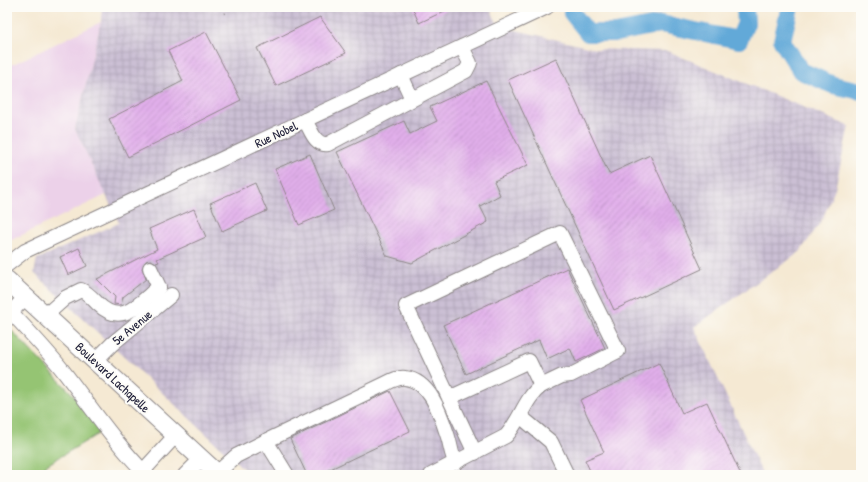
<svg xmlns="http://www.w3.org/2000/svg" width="868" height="482" viewBox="0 0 868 482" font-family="'Patrick Hand',sans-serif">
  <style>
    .built { fill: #ecd1e9 }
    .industrial { fill: url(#industrial-grid) }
    .park { fill: #95c473; stroke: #5c7357 }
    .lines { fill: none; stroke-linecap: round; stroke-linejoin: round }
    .river { stroke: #62a9d8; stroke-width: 18 }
    .building { fill: url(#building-hatch) }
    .minor-casing { stroke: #8c8687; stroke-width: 16 }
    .major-casing { stroke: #8c8687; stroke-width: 20 }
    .path { stroke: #8c8687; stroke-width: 2; stroke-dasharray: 3 3; stroke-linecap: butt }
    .minor { stroke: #fff; stroke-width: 14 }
    .major { stroke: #fff; stroke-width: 18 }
    .labels { text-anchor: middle; stroke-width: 4; stroke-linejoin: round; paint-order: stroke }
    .street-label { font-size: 13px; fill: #22223b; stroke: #fdfcf7 }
  </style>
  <defs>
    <pattern id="industrial-grid" width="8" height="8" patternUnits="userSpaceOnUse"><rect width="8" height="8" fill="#cbbfd4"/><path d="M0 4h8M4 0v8" fill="none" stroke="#aea4b7"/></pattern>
    <pattern id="building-hatch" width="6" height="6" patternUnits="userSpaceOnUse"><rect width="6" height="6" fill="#e1afea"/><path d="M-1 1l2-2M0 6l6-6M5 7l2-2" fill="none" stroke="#c196ca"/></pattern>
  </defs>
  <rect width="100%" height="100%" fill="#fdfcf7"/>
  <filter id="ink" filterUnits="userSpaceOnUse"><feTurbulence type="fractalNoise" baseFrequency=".025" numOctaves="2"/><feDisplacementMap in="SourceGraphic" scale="8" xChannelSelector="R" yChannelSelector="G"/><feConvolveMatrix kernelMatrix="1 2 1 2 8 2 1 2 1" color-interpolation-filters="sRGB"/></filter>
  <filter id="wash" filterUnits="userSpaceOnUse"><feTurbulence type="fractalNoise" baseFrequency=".012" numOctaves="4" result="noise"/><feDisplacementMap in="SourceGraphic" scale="16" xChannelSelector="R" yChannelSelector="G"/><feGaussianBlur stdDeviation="0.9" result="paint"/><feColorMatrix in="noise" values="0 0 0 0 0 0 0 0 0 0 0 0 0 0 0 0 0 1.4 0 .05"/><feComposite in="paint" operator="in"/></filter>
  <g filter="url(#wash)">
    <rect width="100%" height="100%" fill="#f5e9d3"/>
    <!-- built -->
    <polygon class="built" points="101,22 75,129 106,195 7,242 7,67"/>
    <!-- industrial -->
    <polygon class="industrial" points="102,7 489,7 499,26 596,49 667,51 849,126 835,189 822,220 800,252 694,327 763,475 250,475 34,273 37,259 119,223 75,129 101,22"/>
    <!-- park -->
    <polygon class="park" points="9,328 106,429 45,466 51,475 7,475 7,329"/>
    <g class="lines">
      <!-- river -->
      <g class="river">
        <polyline points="790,7 782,41 801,71 833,85 861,91"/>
        <polyline points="572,13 588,33 616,33 661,24 739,40 746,23 745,7"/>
      </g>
    </g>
    <g id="blocks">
      <!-- building -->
      <g class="building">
        <polygon points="412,7 453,7 419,23"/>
        <polygon points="320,17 346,53 276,86 257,48"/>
        <polygon points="206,32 241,100 128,157 109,119 183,81 168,51"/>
        <polygon points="556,58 609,174 650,155 702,269 614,310 508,80"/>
        <polygon points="486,81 528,165 494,181 500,195 480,206 488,222 412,263 387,256 337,152 404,121 410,134 437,121 430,107"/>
        <polygon points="310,154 334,210 299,225 275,169"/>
        <polygon points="255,183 267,211 222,231 210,203"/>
        <polygon points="194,209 206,237 157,259 159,262 156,263 151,260 146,261 142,268 146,279 123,297 121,305 114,304 115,297 97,279 157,249 149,229"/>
        <polygon points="79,248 87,266 68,275 60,257"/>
        <polygon points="567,268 605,348 576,362 570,348 547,359 539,340 466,374 443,325"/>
        <polygon points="659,363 682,413 707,402 741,475 592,475 585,460 604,452 580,400"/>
        <polygon points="390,391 410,431 318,475 307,475 290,439"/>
      </g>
    </g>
  </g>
  <g filter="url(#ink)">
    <use href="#blocks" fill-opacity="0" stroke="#8c8687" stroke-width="1"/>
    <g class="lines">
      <defs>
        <g id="minor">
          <polyline points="401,75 412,99"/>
          <path d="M305 120C311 130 315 146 328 144L466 71 470 63 462 47"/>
          <polyline points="7,265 25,251 547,7"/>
          <polyline points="150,268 159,287 153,292"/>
          <path d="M26 297 11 312C29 332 48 351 64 372 91 407 116 444 147 475"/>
          <path d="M46 315 65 298 81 290C87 292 93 299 98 304 120 325 135 308 153 292L161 302"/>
          <polyline points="95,361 112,344 171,295"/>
          <polyline points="449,398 529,361 541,386 562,376 571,375 618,351 560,233 406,306 475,453"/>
          <polyline points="520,416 551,442 567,475"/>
          <path d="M266 441 385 384C391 381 398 377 405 378 431 381 441 416 448 437 451 446 451 455 456 463"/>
          <polyline points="143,471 176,435"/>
          <polyline points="217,473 236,456 266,441 287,475"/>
          <polyline points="185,475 202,458"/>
          <path d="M431 475 506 436C520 421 525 398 541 386"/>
        </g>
        <polyline id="major" points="7,280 219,475"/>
      </defs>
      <!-- minor casing -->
      <use href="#minor" class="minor-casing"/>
      <!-- major casing -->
      <use href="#major" class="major-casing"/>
      <!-- path -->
      <polyline class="path" points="223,7 225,14"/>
      <!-- minor -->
      <use href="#minor" class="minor"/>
      <!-- major -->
      <use href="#major" class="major"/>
    </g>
  </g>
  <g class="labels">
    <!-- street labels -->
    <g class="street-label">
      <text transform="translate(276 134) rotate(-25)" y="5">Rue Nobel</text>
      <text transform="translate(132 327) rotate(-40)" y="5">5e Avenue</text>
      <text transform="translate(113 377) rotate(43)" y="5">Boulevard Lachapelle</text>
    </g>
  </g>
  <!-- margin -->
  <rect width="868" height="482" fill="none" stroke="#fdfcf7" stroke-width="24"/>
</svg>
